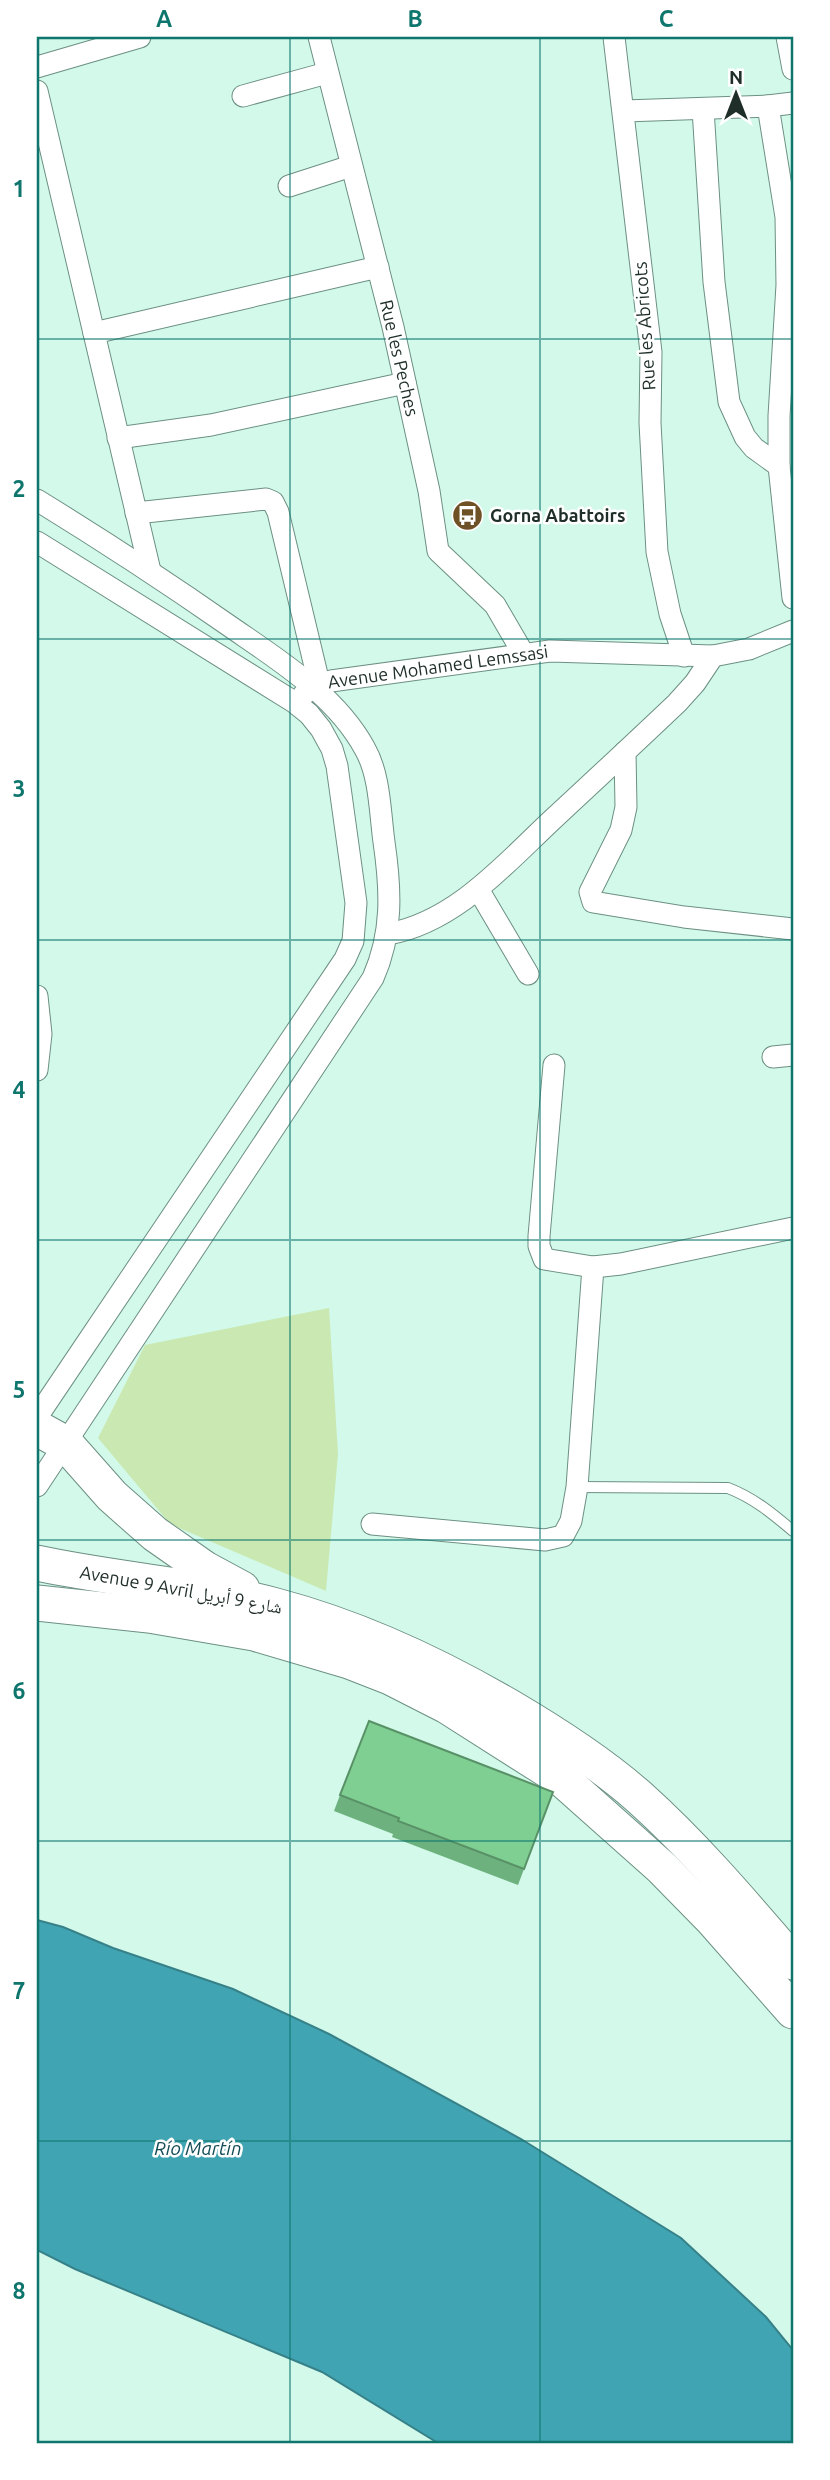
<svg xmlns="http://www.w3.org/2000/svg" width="830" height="2480" viewBox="0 0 830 2480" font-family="Ubuntu,'Noto Naskh Arabic',sans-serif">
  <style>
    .green { fill: #cae9b2 }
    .water { fill: #41a4b3; stroke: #378189; stroke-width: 2 }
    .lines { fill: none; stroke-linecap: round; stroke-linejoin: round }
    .service-casing { stroke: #6c9083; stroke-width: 12 }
    .minor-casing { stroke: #6c9083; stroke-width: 23 }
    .trunk-casing { stroke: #6c9083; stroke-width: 37 }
    .service { stroke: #fff; stroke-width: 10 }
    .minor { stroke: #fff; stroke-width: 21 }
    .trunk { stroke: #fff; stroke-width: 35 }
    .wall { fill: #6db27e }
    .building { fill: #7fcf93; stroke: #599167; stroke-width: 2 }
    .grid { fill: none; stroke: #0f766e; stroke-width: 2; stroke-opacity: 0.55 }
    .labels { text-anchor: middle; stroke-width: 5; stroke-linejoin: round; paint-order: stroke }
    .street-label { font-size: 18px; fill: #1f2e28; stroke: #fff }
    .poi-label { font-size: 18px; font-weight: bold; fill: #1f2e28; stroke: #fff; text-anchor: start }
    .water-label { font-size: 19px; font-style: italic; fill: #134c55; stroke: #fff }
    .neatline { fill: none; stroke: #0f766e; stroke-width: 2.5 }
    .grid-label { font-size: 23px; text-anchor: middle; font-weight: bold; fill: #0f766e }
  </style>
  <rect width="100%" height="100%" fill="#d2f9ea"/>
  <!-- green -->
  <polygon class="green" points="329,1308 338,1454 326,1591 170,1524 98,1438 145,1345"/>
  <!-- water -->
  <polygon class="water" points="37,1920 63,1927 113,1948 233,1989 329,2034 521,2139 681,2238 766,2317 793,2350 793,2443 438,2443 322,2372 75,2269 37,2250"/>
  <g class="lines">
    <defs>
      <path id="service" d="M577 1487 728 1488C754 1498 773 1514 793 1531"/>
      <g id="minor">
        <polyline points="319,37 393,327 429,491 438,551 495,605 523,653"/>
        <polyline points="614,37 651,352 650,423 657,552 670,614 684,656"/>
        <polyline points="787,37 793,69"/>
        <polyline points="37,67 140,37"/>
        <polyline points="37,91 150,571"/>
        <polyline points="243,96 327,73"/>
        <polyline points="768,106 793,103"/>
        <polyline points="703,109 714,282 729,402 745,437 754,448 779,466"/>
        <polyline points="624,111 768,106 786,217 787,285 779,416 779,466 793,598"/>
        <polyline points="289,186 351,166"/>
        <polyline points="94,333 378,267"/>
        <polyline points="118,438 211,425 405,383"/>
        <path d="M37 500C102 540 165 581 228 625 277 659 336 695 365 749 380 775 380 813 384 842 391 890 393 933 373 978L37 1486"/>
        <polyline points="136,513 266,499 273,502 278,512 319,683"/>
        <polyline points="37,542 294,702 309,714 321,729 332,749 337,766 356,903 353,941 345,959 37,1417"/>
        <polyline points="304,694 319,683 331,681 550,651 713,656 749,649 793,631"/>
        <polyline points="625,752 626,807 621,830 590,892 593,902 684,917 793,929"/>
        <polyline points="478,889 528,974"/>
        <path d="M388 934C455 922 504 865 552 820 594 781 636 742 677 703L695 683 713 656"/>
        <polyline points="37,996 41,1034 37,1070"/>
        <polyline points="773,1057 793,1055"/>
        <polyline points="554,1065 539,1236 539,1246 544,1259 593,1267 621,1264 793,1228"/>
        <polyline points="372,1524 545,1540 563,1536 571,1521 577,1487 593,1267"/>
      </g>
      <g id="trunk">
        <polyline points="37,1428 66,1444 112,1496 155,1534 205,1569 242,1589"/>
        <path d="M37 1563C116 1580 198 1585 276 1606 359 1628 434 1663 508 1706 554 1733 598 1761 638 1796 694 1846 744 1905 793 1962"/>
        <polyline points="37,1603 149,1615 254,1633 349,1661 390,1677 447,1706 562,1779 662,1868 712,1919 793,2011"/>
      </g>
    </defs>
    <!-- service casing -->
    <use href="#service" class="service-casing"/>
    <!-- minor casing -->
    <use href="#minor" class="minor-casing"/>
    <!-- trunk casing -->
    <use href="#trunk" class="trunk-casing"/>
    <!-- service -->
    <use href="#service" class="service"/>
    <!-- minor -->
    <use href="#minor" class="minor"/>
    <!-- trunk -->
    <use href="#trunk" class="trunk"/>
  </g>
  <!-- wall -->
  <polygon class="wall" points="553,1792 518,1885 392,1837 393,1834 334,1811 340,1795"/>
  <!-- building -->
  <polygon class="building" points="369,1721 553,1792 524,1869 398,1821 399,1818 340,1795"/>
  <!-- grid -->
  <path class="grid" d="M290 37V2443M540 37V2443M37 339H793M37 639H793M37 940H793M37 1240H793M37 1540H793M37 1841H793M37 2141H793"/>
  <!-- icons -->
  <defs>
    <symbol id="bus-disc" viewBox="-11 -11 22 22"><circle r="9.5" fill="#6f5126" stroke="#fff"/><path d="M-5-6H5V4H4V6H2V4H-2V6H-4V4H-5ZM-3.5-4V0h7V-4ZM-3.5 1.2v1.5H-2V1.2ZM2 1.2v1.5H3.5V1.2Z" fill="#fff"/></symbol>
  </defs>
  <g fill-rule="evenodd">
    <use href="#bus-disc" x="450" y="498" width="35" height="35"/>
  </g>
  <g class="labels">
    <!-- street labels -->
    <g class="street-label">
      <text transform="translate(645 326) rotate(-94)" y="6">Rue les Abricots</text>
      <text transform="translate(399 358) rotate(77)" y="6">Rue les Peches</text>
      <text transform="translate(438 667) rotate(-8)" y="6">Avenue Mohamed Lemssasi</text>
      <text transform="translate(181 1590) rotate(10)" y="6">Avenue 9 Avril شارع 9 أبريل</text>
    </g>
    <!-- poi labels -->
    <g class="poi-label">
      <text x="490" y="522">Gorna Abattoirs</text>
    </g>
    <!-- water labels -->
    <g class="water-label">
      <text x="198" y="2155">Río Martín</text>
    </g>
  </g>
  <!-- border -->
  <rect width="830" height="2480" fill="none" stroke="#ffffff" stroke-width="77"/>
  <!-- north arrow -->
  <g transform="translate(736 94)" stroke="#ffffff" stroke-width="5" paint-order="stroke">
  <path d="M0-5L12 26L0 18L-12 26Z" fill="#1f2e28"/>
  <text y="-10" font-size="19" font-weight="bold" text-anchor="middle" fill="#1f2e28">N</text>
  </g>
  <rect x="38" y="38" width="754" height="2404" class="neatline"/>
  <g class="grid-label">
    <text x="164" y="27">A</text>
    <text x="415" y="27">B</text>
    <text x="666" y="27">C</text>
    <text x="19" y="197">1</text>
    <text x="19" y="497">2</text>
    <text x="19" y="797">3</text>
    <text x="19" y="1098">4</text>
    <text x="19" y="1398">5</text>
    <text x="19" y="1699">6</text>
    <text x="19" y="1999">7</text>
    <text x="19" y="2299">8</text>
  </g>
</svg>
